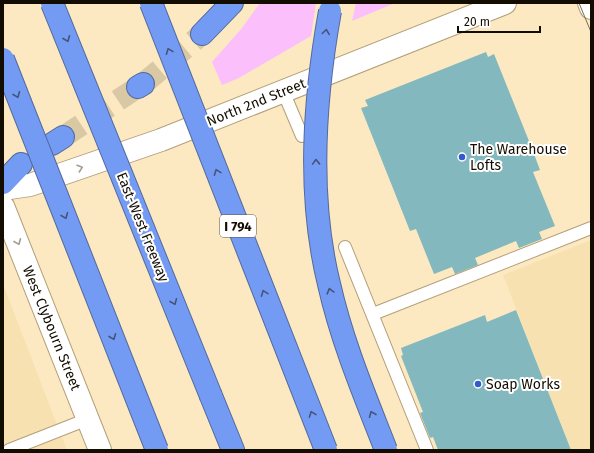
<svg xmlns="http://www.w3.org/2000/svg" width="594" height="453" viewBox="0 0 594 453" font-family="'Fira Sans',sans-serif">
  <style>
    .built { fill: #f7e1b1 }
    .green { fill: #fbbffc }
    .building { fill: #82b8be }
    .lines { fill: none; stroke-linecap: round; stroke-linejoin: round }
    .highway-tunnel { stroke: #d9c8a4; stroke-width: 22; stroke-dasharray: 22 11; stroke-linecap: butt }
    .lane-casing { stroke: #b29f79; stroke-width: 14 }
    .secondary-casing { stroke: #b29f79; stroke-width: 24 }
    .highway-casing { stroke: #52699e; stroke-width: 24 }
    .lane { stroke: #fff; stroke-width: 12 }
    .secondary { stroke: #fff; stroke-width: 22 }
    .highway { stroke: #749bf3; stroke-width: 22 }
    .tram { stroke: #796d55; stroke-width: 1 }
    .highway-bridge-casing { stroke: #52699e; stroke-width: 24; stroke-linecap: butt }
    .highway-bridge { stroke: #749bf3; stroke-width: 22 }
    .oneway { stroke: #44547a }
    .oneway2 { stroke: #a19e99 }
    .poi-dot { fill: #335bcb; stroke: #fff; stroke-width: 1.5 }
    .labels { text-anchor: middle; stroke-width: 4; stroke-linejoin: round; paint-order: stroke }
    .shield { fill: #fff; stroke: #5a554d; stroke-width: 1 }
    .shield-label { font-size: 13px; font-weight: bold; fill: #130c01 }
    .street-label { font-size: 14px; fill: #130c01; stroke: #fff }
    .poi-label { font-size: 14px; fill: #130c01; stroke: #fff; text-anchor: start }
  </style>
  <rect width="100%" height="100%" fill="#fce9c1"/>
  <!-- built -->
  <g class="built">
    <polygon points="591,240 591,450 571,450 503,275"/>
    <polygon points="3,284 54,417 67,450 3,450"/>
  </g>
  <!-- green -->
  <g class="green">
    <polygon points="260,3 316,3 311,36 239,78 222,85 212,62 242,28"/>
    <polygon points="356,3 395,3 352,21"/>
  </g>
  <!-- building -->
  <g class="building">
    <polygon points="486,52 488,57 494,54 531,146 540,170 533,172 555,226 539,232 542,239 519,248 516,241 475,258 478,265 455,274 452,267 434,274 416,229 410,231 361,108 368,106 365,100"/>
    <polygon points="516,310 571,450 438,450 433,437 430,438 420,413 423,412 401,356 403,355 401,348 485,315 487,322"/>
  </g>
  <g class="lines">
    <!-- highway-tunnel -->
    <g class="highway-tunnel">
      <polyline points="143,84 202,34"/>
      <polyline points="63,137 138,87"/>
    </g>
    <defs>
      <g id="lane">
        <polyline points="283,91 302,136"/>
        <polyline points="345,247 427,450"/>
        <polyline points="373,314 591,228"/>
        <polyline points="9,450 88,419"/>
      </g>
      <g id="secondary">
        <polyline points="589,3 591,8"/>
        <polyline points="3,189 30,185 161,140 505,3"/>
        <polyline points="3,206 100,450"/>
      </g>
      <g id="highway">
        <polyline points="202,34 232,3"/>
        <polyline points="138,87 143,84"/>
        <polyline points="52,144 63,137"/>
        <polyline points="3,183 21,164"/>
        <polyline points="211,396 233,450"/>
      </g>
    </defs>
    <!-- lane casing -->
    <use href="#lane" class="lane-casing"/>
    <!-- secondary casing -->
    <use href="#secondary" class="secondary-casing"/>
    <!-- highway casing -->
    <use href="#highway" class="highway-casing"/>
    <!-- lane -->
    <use href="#lane" class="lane"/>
    <!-- secondary -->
    <use href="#secondary" class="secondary"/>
    <!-- highway -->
    <use href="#highway" class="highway"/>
    <!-- tram -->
    <polyline class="tram" points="579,3 591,32"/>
    <defs>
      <g id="highway-bridge">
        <polyline points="52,3 211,396"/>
        <polyline points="151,3 326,450"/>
        <path d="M330 11C314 100 307 195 329 284 342 342 365 396 386 450"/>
        <polyline points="3,59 157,450"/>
      </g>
    </defs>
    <!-- highway-bridge casing -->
    <use href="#highway-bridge" class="highway-bridge-casing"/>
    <!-- highway-bridge -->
    <use href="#highway-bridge" class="highway-bridge"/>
  </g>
  <!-- one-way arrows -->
  <defs><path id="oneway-chevron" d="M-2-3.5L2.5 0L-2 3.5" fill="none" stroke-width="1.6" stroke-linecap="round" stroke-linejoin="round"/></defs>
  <g class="oneway">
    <use href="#oneway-chevron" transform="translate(326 32) rotate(-82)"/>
    <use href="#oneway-chevron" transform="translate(67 39) rotate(68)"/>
    <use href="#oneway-chevron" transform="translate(169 51) rotate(-111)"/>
    <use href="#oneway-chevron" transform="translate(17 95) rotate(68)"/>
    <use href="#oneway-chevron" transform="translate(316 162) rotate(-92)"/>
    <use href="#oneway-chevron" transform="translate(217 172) rotate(-111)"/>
    <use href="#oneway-chevron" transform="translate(65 216) rotate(68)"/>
    <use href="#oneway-chevron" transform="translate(330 291) rotate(-105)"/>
    <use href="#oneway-chevron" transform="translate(264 293) rotate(-111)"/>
    <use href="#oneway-chevron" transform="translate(174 302) rotate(68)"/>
    <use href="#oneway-chevron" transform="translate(113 337) rotate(68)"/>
    <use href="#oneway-chevron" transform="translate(312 414) rotate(-111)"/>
    <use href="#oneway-chevron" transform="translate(372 414) rotate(-112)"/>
  </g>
  <g class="oneway2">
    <use href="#oneway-chevron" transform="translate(80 168) rotate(-19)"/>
    <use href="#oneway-chevron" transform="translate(18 242) rotate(68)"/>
  </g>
  <!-- markers -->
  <g class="poi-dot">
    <circle cx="462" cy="157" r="4"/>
    <circle cx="478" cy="384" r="4"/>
  </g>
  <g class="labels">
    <!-- shield labels -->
    <rect class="shield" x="220" y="215" width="36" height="22" rx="3"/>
    <g class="shield-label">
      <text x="238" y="231">I 794</text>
    </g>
    <!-- street labels -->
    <g class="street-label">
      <text transform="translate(256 102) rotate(-22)" y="5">North 2nd Street</text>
      <text transform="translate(143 227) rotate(68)" y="5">East-West Freeway</text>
      <text transform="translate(52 328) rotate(68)" y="5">West Clybourn Street</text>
    </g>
    <!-- poi labels -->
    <g class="poi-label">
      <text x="470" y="154">The Warehouse<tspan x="470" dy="16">Lofts</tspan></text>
      <text x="486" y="389">Soap Works</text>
    </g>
  </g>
  <!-- border -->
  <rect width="594" height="453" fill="none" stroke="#130c01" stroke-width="8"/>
  <!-- scale -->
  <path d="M458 26v6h82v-6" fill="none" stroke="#130c01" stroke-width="2"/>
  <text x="464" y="26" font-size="12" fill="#130c01" stroke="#ffffff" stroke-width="3" paint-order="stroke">20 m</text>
</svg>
